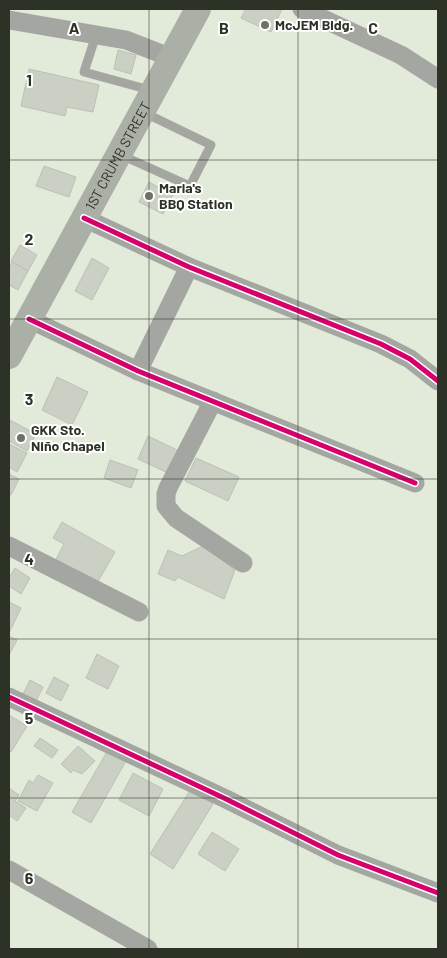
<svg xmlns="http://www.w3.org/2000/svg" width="447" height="958" viewBox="0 0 447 958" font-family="Barlow,sans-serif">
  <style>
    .building { fill: #cad1c4; stroke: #bbc1b5 }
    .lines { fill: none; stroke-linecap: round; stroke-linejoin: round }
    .service { stroke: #a4a7a1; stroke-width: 9 }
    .minor { stroke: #a4a7a1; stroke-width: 19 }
    .secondary { stroke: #abb0a7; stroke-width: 26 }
    .cycleway-casing { stroke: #fff; stroke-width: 8 }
    .cycleway { stroke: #d6006c; stroke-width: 5 }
    .grid { fill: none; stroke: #2c3226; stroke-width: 1; stroke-opacity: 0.55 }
    .poi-dot { fill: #6c7265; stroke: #fff; stroke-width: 2 }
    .labels { text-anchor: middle; stroke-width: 4; stroke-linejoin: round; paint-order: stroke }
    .poi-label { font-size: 14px; font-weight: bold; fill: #2c3226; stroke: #fff; text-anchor: start }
    .street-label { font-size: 14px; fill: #2c3226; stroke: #fff }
    .grid-label { font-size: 16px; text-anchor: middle; font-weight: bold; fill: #2c3226; stroke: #fff; stroke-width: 4; stroke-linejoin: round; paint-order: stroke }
  </style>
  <rect width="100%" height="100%" fill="#e2eada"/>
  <!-- building -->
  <g class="building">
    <polygon points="246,9 282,9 271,32 241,18"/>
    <polygon points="118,50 136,55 131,74 114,69"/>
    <polygon points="29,69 99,85 93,112 67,107 65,116 21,106"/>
    <polygon points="44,166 76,177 69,197 36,186"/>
    <polygon points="149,182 173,195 163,214 139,202"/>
    <polygon points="20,245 37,255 28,271 11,261"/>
    <polygon points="92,258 109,268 92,300 75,291"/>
    <polygon points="12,262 28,271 18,290 9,285 9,268"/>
    <polygon points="57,377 88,392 72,425 42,410"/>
    <polygon points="10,420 36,434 27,451 9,441"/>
    <polygon points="148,436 181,452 170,474 138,459"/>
    <polygon points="9,444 27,453 17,472 9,467"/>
    <polygon points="196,458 239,477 228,501 185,481"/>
    <polygon points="110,460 138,470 131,488 104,478"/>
    <polygon points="9,474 19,479 11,495 9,494"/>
    <polygon points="62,522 115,552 97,583 56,559 64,544 53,538"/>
    <polygon points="203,546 235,570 224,599 178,577 175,581 158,574 168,550 182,556"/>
    <polygon points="15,568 30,578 21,594 9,586 9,578"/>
    <polygon points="9,602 21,608 9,633"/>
    <polygon points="9,636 17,640 9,655"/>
    <polygon points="97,654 119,666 108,689 86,678"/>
    <polygon points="54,677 69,685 61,701 46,693"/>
    <polygon points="30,680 43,687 36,701 23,694"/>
    <polygon points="9,715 27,726 11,752 9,750"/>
    <polygon points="40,738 58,750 52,758 34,746"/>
    <polygon points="78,746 95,761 82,774 73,770 71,773 61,764"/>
    <polygon points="108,750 126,761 91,823 72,812"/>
    <polygon points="133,773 163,789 149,816 119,800"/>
    <polygon points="38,775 53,783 37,811 18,801 29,780 33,783"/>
    <polygon points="9,788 19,795 15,801 26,808 17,821 9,815"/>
    <polygon points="191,789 213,804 173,869 150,854"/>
    <polygon points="212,832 239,849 225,871 198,854"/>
  </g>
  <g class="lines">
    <!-- service -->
    <g class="service">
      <polyline points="96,35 84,72 150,90"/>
      <polyline points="121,155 190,186 211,145 145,113"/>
    </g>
    <!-- minor -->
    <g class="minor">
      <polyline points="302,9 401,55 438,79"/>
      <polyline points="9,20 126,40 172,58"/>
      <polyline points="84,218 189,267 381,344 410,359 438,381"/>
      <polyline points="29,319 138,371 415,483"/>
      <polyline points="138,371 189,267"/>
      <polyline points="213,401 168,488 166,494 166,506 176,518 243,563"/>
      <polyline points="9,546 139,612"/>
      <polyline points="9,697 226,799 338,855 438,893"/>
      <polyline points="9,870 148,949"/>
    </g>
    <!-- secondary -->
    <path class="secondary" id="s1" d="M9 356 198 9"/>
    <defs>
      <g id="cycleway">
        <polyline points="84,218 189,267 381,344 410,359 438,381"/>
        <polyline points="29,319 138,371 415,483"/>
        <polyline points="9,697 226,799 338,855 438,893"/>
      </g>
    </defs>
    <!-- cycleway casing -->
    <use href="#cycleway" class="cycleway-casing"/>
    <!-- cycleway -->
    <use href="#cycleway" class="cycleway"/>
  </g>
  <!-- grid -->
  <path class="grid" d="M149 9V949M298 9V949M9 160H438M9 319H438M9 479H438M9 639H438M9 798H438"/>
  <!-- markers -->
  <g class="poi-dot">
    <circle cx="265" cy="25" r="5"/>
    <circle cx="149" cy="196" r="5"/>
    <circle cx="21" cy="438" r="5"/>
  </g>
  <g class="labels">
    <!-- poi labels -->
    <g class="poi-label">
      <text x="275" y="30">McJEM Bldg.</text>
      <text x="159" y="193">Maria's<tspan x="159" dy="16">BBQ Station</tspan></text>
      <text x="31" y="435">GKK Sto.<tspan x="31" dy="16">Niño Chapel</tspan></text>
    </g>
    <!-- street labels -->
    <g class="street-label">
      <text dy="5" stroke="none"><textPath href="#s1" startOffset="228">1ST CRUMB STREET</textPath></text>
    </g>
  </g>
  <g class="grid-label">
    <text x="74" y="34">A</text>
    <text x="224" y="34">B</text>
    <text x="373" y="34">C</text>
    <text x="29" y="86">1</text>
    <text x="29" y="245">2</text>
    <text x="29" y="405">3</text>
    <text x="29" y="565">4</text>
    <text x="29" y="724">5</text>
    <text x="29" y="884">6</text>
  </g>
  <!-- border -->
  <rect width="447" height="958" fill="none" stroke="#2c3226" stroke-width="20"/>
</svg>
